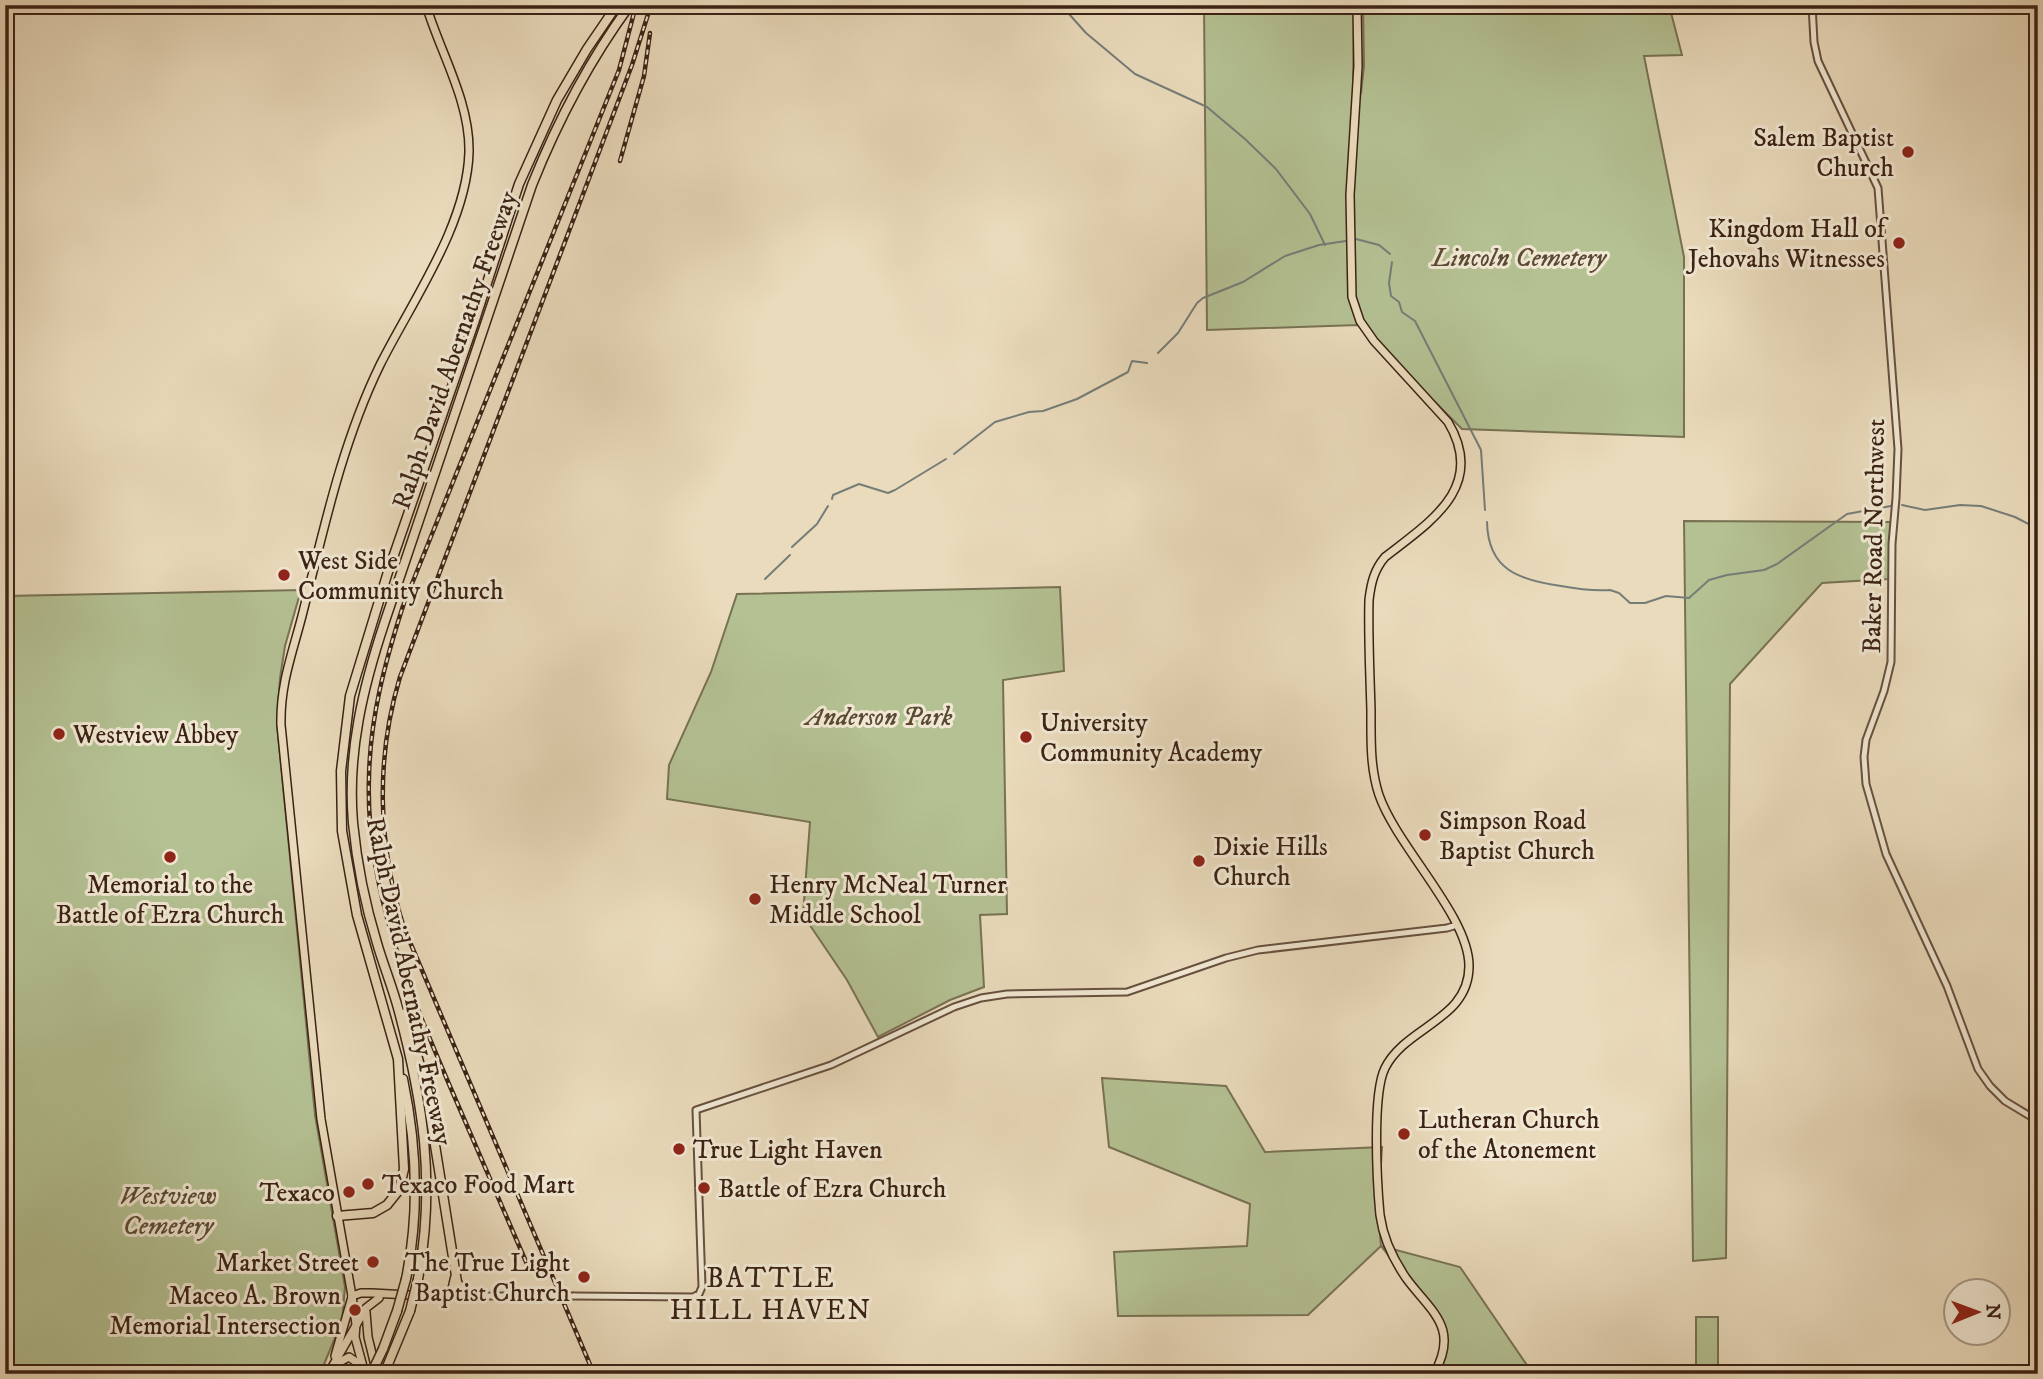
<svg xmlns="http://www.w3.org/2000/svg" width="2043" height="1379" viewBox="0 0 2043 1379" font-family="'IM FELL DW Pica',serif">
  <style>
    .green { fill: #b4c193; stroke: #787254; stroke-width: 2 }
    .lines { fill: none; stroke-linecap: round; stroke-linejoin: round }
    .stream { stroke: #757d78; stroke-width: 2 }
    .minor-casing { stroke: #67503f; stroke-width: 9 }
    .major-casing { stroke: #3b2215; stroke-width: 10 }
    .highway-casing { stroke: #3b2215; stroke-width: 11 }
    .minor { stroke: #f1e8d3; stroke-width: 5 }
    .major { stroke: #eadbbc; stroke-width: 7 }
    .highway { stroke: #eadbbc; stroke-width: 8 }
    .rail-casing { stroke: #3b2215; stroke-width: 4.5 }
    .rail { stroke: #f1e8d3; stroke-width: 2; stroke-dasharray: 5; stroke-linecap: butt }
    .minor-bridge-casing { stroke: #67503f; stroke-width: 9; stroke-linecap: butt }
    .highway-bridge-casing { stroke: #3b2215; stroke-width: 11; stroke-linecap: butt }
    .minor-bridge { stroke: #f1e8d3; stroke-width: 5 }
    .highway-bridge { stroke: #eadbbc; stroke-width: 8 }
    .poi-dot { fill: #8f2418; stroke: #f1e8d3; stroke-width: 2.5 }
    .labels { text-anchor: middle; stroke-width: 6; stroke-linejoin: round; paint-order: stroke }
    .poi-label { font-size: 26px; fill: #3b2215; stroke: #f1e8d3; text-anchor: start }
    .park-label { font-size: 26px; font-style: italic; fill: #594a34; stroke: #f1e8d3 }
    .street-label { font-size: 26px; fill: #3b2215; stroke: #f1e8d3 }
    .neighbourhood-label { font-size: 28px; letter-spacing: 2px; fill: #3b2215; stroke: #f1e8d3 }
  </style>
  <rect width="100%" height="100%" fill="#eadbbc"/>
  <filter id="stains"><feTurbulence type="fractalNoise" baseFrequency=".00286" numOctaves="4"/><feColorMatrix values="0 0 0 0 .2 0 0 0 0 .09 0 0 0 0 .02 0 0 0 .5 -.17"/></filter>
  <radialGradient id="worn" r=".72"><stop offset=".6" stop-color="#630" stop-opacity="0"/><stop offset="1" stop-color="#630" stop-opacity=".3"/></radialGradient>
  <!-- green -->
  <g class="green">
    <polygon points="1204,5 1354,5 1353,90 1361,93 1364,66 1363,5 1669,5 1682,55 1644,56 1684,257 1684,437 1462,429 1358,325 1207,330"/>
    <polygon points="1684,521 1893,522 1889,579 1822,583 1730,684 1726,1258 1693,1261"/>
    <polygon points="1060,587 1064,671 1003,680 1007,914 980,915 984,987 950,1000 878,1037 847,980 803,915 810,822 667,799 669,765 711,672 737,594"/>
    <polygon points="301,590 285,646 280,678 277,724 315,1115 345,1287 342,1321 320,1374 5,1374 5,596"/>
    <polygon points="1102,1078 1226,1086 1265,1152 1382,1147 1378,1212 1381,1246 1460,1267 1533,1374 1434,1374 1445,1336 1432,1311 1381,1246 1308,1315 1118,1316 1114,1252 1247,1246 1250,1204 1109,1147"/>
    <rect x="1696" y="1317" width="22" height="55"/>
  </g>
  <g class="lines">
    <!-- stream -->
    <g class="stream">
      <polyline points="1061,5 1086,33 1135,74 1207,107 1245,139 1276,169 1310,214 1325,245"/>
      <polyline points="1356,239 1379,245 1390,254"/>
      <polyline points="1392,262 1389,283 1391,296 1399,302 1402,312 1415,321 1481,450 1485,510"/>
      <polyline points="1158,353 1178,333 1197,303 1203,298 1243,282 1285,256 1319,245 1346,241"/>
      <polyline points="954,454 995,422 1029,412 1043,411 1077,399 1128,372 1132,361 1147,363"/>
      <polyline points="832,499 833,495 859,484 888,493 895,490 946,459"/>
      <polyline points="1902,505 1925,510 1960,505 1981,506 2015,517 2038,529"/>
      <path d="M1487 522C1488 570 1519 580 1561 586 1577 589 1594 591 1610 590L1619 593 1630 603H1645L1666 596 1689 598 1709 580 1727 575 1764 570 1777 564 1847 514 1891 506"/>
      <polyline points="792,547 817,524 828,506"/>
      <polyline points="765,579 790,555"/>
    </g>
    <defs>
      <g id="minor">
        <polyline points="1812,5 1814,42 1818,61 1878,188 1898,449 1896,498 1892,544 1891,662 1884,691 1866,740 1864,757 1866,784 1886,854 1947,986 1978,1069 1990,1086 2005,1101 2038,1121"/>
        <polyline points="448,1296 536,1296"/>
        <polyline points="574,1296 693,1297 699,1294 702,1287 696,1110 831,1065 954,1007 981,998 1007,994 1127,992 1226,958 1258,950 1447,928 1457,925"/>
      </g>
      <g id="major">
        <path d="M1357 5 1358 66 1350 195 1352 297 1360 321 1374 341 1448 422C1487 487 1430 522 1385 557 1374 570 1371 583 1369 600 1368 637 1370 674 1371 711 1371 739 1370 768 1379 795 1397 847 1469 916 1469 966 1469 1020 1406 1026 1385 1068 1372 1094 1377 1183 1380 1215 1383 1237 1393 1259 1406 1278 1431 1312 1460 1327 1434 1374"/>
        <polyline points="352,1296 361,1293 372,1293 445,1297"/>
        <polyline points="366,1312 368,1337 377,1374"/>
        <polyline points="335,1356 352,1297"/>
        <polyline points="334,1365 349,1357 362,1366"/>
        <polyline points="328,1374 366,1308 379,1298"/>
        <path d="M365 1374 355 1337 356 1324 352 1296 321 1119 281 725C280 683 293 652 303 612 324 528 342 443 380 365 412 301 467 225 469 152 470 101 440 52 426 5"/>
      </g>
      <g id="highway">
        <polyline points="403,1014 409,1024 426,1089 457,1282 465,1296"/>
        <path d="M403 1079C417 1146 420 1211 406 1279"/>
        <polyline points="337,1216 373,1213 387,1205 399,1190 404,1169 398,1059 357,915 342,831 341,771 350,696 387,575 474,323 519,184 557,100 587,49 617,5"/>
        <path d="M418 1279C436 1183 423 1101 398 1008 392 986 383 964 377 943 365 904 357 864 353 823 347 753 363 687 385 621L532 185C558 120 589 61 630 5"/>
        <polyline points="445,1297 452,1291 455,1278"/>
        <polyline points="383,1349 397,1311"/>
        <polyline points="384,1374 410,1311"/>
      </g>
    </defs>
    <!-- minor casing -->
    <use href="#minor" class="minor-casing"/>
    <!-- major casing -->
    <use href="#major" class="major-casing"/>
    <!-- highway casing -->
    <use href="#highway" class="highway-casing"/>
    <!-- minor -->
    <use href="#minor" class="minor"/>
    <!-- major -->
    <use href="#major" class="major"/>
    <!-- highway -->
    <use href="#highway" class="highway"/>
    <defs>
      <g id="rail">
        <polyline points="620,161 644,76 650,33"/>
        <path d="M530 1271C504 1211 478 1151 452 1091 409 991 365 888 369 777 370 718 385 662 403 606L619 70 636 5"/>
        <path d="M594 1374 404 928C378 846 375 760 400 677L632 65 651 5"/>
      </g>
    </defs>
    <!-- rail casing -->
    <use href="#rail" class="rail-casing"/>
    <!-- rail -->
    <use href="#rail" class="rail"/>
    <defs>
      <polyline id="minor-bridge" points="536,1296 574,1296"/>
      <g id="highway-bridge">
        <polyline points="397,1311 406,1279"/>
        <polyline points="410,1311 418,1279"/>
        <polyline points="371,1374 383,1349"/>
      </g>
    </defs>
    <!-- minor-bridge casing -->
    <use href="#minor-bridge" class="minor-bridge-casing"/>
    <!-- highway-bridge casing -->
    <use href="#highway-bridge" class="highway-bridge-casing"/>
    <!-- minor-bridge -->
    <use href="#minor-bridge" class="minor-bridge"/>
    <!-- highway-bridge -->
    <use href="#highway-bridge" class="highway-bridge"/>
  </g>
  <!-- markers -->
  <g class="poi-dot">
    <circle cx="1908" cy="152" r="7"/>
    <circle cx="1899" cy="243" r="7"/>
    <circle cx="284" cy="575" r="7"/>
    <circle cx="59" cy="734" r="7"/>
    <circle cx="1026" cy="737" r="7"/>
    <circle cx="1425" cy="835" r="7"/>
    <circle cx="170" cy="857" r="7"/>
    <circle cx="1199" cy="861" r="7"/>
    <circle cx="755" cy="899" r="7"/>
    <circle cx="1404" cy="1134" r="7"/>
    <circle cx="679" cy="1149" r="7"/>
    <circle cx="368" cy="1184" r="7"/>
    <circle cx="704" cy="1188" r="7"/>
    <circle cx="349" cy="1192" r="7"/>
    <circle cx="373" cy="1262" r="7"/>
    <circle cx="584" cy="1277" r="7"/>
    <circle cx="355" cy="1310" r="7"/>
  </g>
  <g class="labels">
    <!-- poi labels -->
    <g class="poi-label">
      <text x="1894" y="146" text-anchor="end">Salem Baptist<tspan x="1894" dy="30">Church</tspan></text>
      <text x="1885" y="237" text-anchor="end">Kingdom Hall of<tspan x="1885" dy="30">Jehovahs Witnesses</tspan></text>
      <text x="298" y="569">West Side<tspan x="298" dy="30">Community Church</tspan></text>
      <text x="1040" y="731">University<tspan x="1040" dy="30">Community Academy</tspan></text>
      <text x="73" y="743">Westview Abbey</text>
      <text x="1439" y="829">Simpson Road<tspan x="1439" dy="30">Baptist Church</tspan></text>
      <text x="1213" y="855">Dixie Hills<tspan x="1213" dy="30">Church</tspan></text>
      <text x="170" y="893" text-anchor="middle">Memorial to the<tspan x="170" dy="30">Battle of Ezra Church</tspan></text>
      <text x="769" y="893">Henry McNeal Turner<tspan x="769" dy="30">Middle School</tspan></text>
      <text x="1418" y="1128">Lutheran Church<tspan x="1418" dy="30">of the Atonement</tspan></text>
      <text x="693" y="1158">True Light Haven</text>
      <text x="382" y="1193">Texaco Food Mart</text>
      <text x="718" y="1197">Battle of Ezra Church</text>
      <text x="335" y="1201" text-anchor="end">Texaco</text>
      <text x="359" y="1271" text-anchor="end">Market Street</text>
      <text x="570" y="1271" text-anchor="end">The True Light<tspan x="570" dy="30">Baptist Church</tspan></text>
      <text x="341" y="1304" text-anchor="end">Maceo A. Brown<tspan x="341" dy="30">Memorial Intersection</tspan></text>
    </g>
    <!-- park labels -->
    <g class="park-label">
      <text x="1519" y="266">Lincoln Cemetery</text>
      <text x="879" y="725">Anderson Park</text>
      <text x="168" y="1204">Westview<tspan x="168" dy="30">Cemetery</tspan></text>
    </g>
    <!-- street labels -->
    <g class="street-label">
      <text transform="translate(454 350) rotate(-71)" y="9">Ralph David Abernathy Freeway</text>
      <text transform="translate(1873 536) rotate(-89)" y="9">Baker Road Northwest</text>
      <text transform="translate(410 981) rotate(78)" y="9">Ralph David Abernathy Freeway</text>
    </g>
    <!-- neighbourhood labels -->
    <g class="neighbourhood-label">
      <text x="771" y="1287">BATTLE<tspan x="771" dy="32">HILL HAVEN</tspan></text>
    </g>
  </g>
  <!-- margin -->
  <rect width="2043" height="1379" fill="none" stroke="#eadbbc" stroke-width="28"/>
  <rect x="7" y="7" width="2029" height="1365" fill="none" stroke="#3b2215" stroke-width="3.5"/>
  <rect x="14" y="14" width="2015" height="1351" fill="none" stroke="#3b2215" stroke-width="2"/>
  <!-- north arrow -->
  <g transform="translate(1977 1312) rotate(89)"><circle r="33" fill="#f1e8d3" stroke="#a89987" stroke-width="2"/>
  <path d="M0-5L12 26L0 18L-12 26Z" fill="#8f2418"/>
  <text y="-10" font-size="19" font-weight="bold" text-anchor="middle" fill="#3b2215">N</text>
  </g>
  <rect width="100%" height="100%" filter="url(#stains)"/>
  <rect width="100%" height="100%" fill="url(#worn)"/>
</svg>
